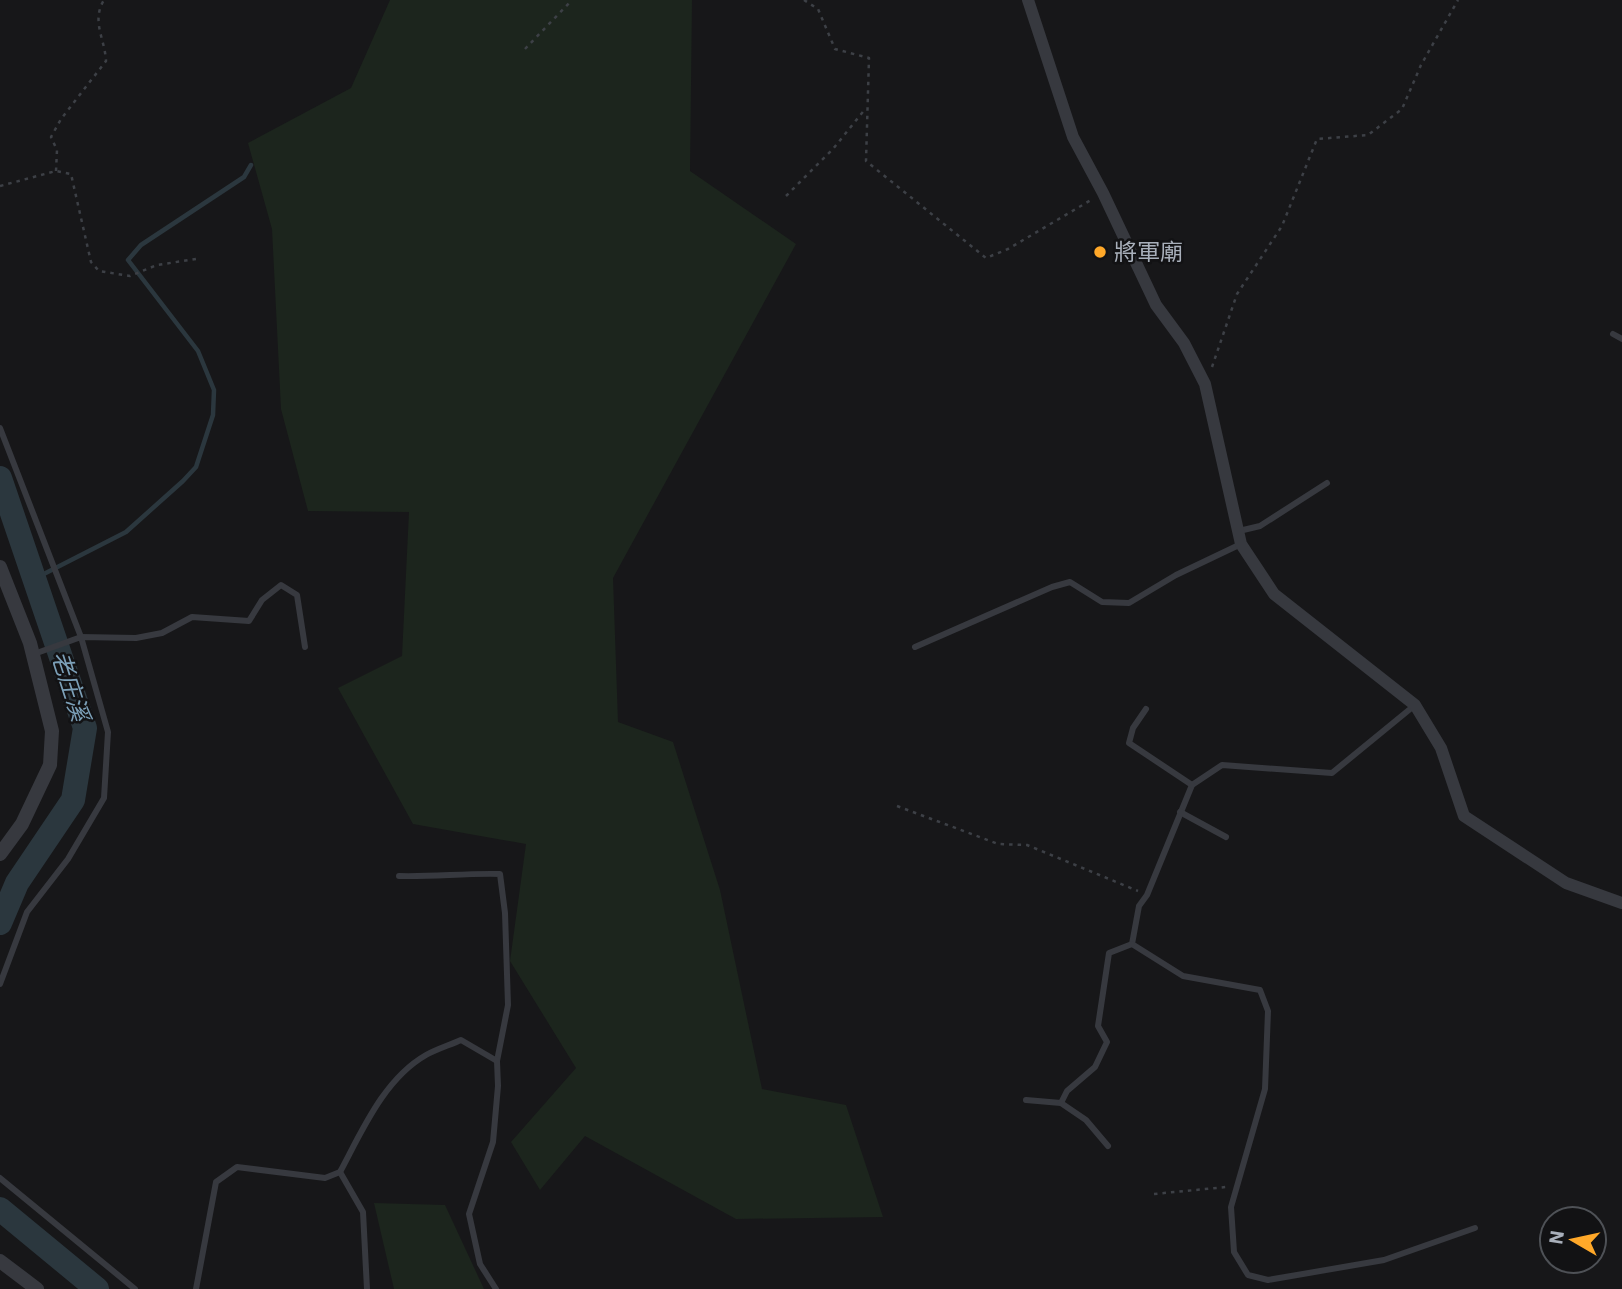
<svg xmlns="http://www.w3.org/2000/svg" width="1622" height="1289" viewBox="0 0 1622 1289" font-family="'IBM Plex Sans','Noto Sans TC',sans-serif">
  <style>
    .green { fill: #1c251d }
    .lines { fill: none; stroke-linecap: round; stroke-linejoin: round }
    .stream { stroke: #2b373e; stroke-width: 4.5 }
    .river { stroke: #2b373e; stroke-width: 24 }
    .path { stroke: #3d4046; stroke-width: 2.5; stroke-dasharray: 3.5 5; stroke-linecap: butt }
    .service { stroke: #37393f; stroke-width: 6 }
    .minor { stroke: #37393f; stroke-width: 12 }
    .tertiary { stroke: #37393f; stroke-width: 14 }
    .poi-dot { fill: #ffa829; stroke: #121214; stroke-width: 2.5 }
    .labels { text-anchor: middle; stroke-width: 5; stroke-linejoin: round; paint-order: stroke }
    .poi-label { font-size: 23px; fill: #a8afba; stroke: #121214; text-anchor: start }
    .water-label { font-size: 24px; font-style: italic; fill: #7ca0b8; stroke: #121214 }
  </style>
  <rect width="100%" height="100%" fill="#171719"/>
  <!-- green -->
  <g class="green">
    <polygon points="390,0 692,0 690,171 796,244 613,578 618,722 673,742 720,890 762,1089 846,1105 883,1217 736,1219 585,1136 540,1190 511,1142 576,1068 510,961 526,844 413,824 338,688 402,656 409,512 308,511 281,409 272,229 248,143 351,88"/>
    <polygon points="374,1203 445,1205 484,1289 394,1289"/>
  </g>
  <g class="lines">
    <!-- stream -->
    <g class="stream">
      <polyline points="34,579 126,532 183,481 196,467 213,415 214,390 198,351 128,260 141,245 244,177 251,165"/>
      <polyline points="0,1216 4,1212"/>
    </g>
    <!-- river -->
    <g class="river">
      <polyline points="0,478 85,728 73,800 17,883 0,923"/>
      <polyline points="0,1209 97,1289"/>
    </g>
    <!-- path -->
    <g class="path">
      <polyline points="804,0 818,9 835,49 869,58 866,161 986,258 1008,249 1091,200"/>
      <polyline points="525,49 572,0"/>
      <path d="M56 171 57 150 51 137 61 119 106 61C105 39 91 21 104 0"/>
      <polyline points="0,186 56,171 71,174 91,262 99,271 130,276 157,265 196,259"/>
      <polyline points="786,196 833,149 866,108"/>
      <polyline points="1212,367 1237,294 1282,226 1317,139 1368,135 1402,109 1421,65 1458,0"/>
      <polyline points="897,806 998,844 1027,845 1138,891"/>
      <polyline points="1154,1194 1226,1187"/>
    </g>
    <!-- service -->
    <g class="service">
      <polyline points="1613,334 1622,339"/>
      <polyline points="0,428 81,637 108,732 104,798 68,859 27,912 0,984"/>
      <polyline points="1239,531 1260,526 1327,483"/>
      <polyline points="915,647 1052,587 1070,582 1102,602 1129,603 1176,575 1241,544"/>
      <polyline points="34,654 81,637 136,638 162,633 192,617 249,621 262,600 281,585 297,595 305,647"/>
      <polyline points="1415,705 1332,773 1222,765 1192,785 1147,895 1139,906 1132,944 1183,976 1260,990 1268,1011 1265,1089 1231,1207 1234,1252 1248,1275 1268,1280 1384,1260 1475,1228"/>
      <polyline points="1146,709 1133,728 1129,743 1192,785"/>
      <polyline points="1180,812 1226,837"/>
      <path d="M399 876C433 877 466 873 500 874L505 913 508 1005 497 1061"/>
      <polyline points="1026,1100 1061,1103 1086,1120 1108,1146"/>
      <polyline points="1061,1103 1067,1091 1095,1067 1107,1042 1098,1026 1109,953 1132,944"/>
      <polyline points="340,1172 363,1212 367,1289"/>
      <polyline points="0,1178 135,1289"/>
      <path d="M196 1289 216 1182 237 1167 325 1178 340 1172C362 1131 384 1079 426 1055 437 1049 450 1045 461 1040L497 1061 498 1086 493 1142 469 1214 480 1264 496 1289"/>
    </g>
    <!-- minor -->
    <polyline class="minor" points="1028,0 1073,137 1103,193 1156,305 1184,343 1205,384 1241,544 1274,594 1415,705 1441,748 1464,816 1566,883 1622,903"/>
    <!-- tertiary -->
    <g class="tertiary">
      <polyline points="0,567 30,643 52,731 50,765 22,824 0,854"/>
      <polyline points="0,1261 37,1289"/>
    </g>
  </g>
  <!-- markers -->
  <circle class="poi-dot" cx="1100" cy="252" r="7"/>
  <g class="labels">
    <!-- poi labels -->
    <g class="poi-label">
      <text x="1114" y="260">將軍廟</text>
    </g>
    <!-- water labels -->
    <g class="water-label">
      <text transform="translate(70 686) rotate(72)" y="8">老庄溪</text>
    </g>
  </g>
  <!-- north arrow -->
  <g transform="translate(1573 1240) rotate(279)"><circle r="33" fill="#121214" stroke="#4e5156" stroke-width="2"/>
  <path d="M0-5L12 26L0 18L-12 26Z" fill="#ffa829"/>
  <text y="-10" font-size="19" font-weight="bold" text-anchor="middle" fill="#a8afba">N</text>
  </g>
</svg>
